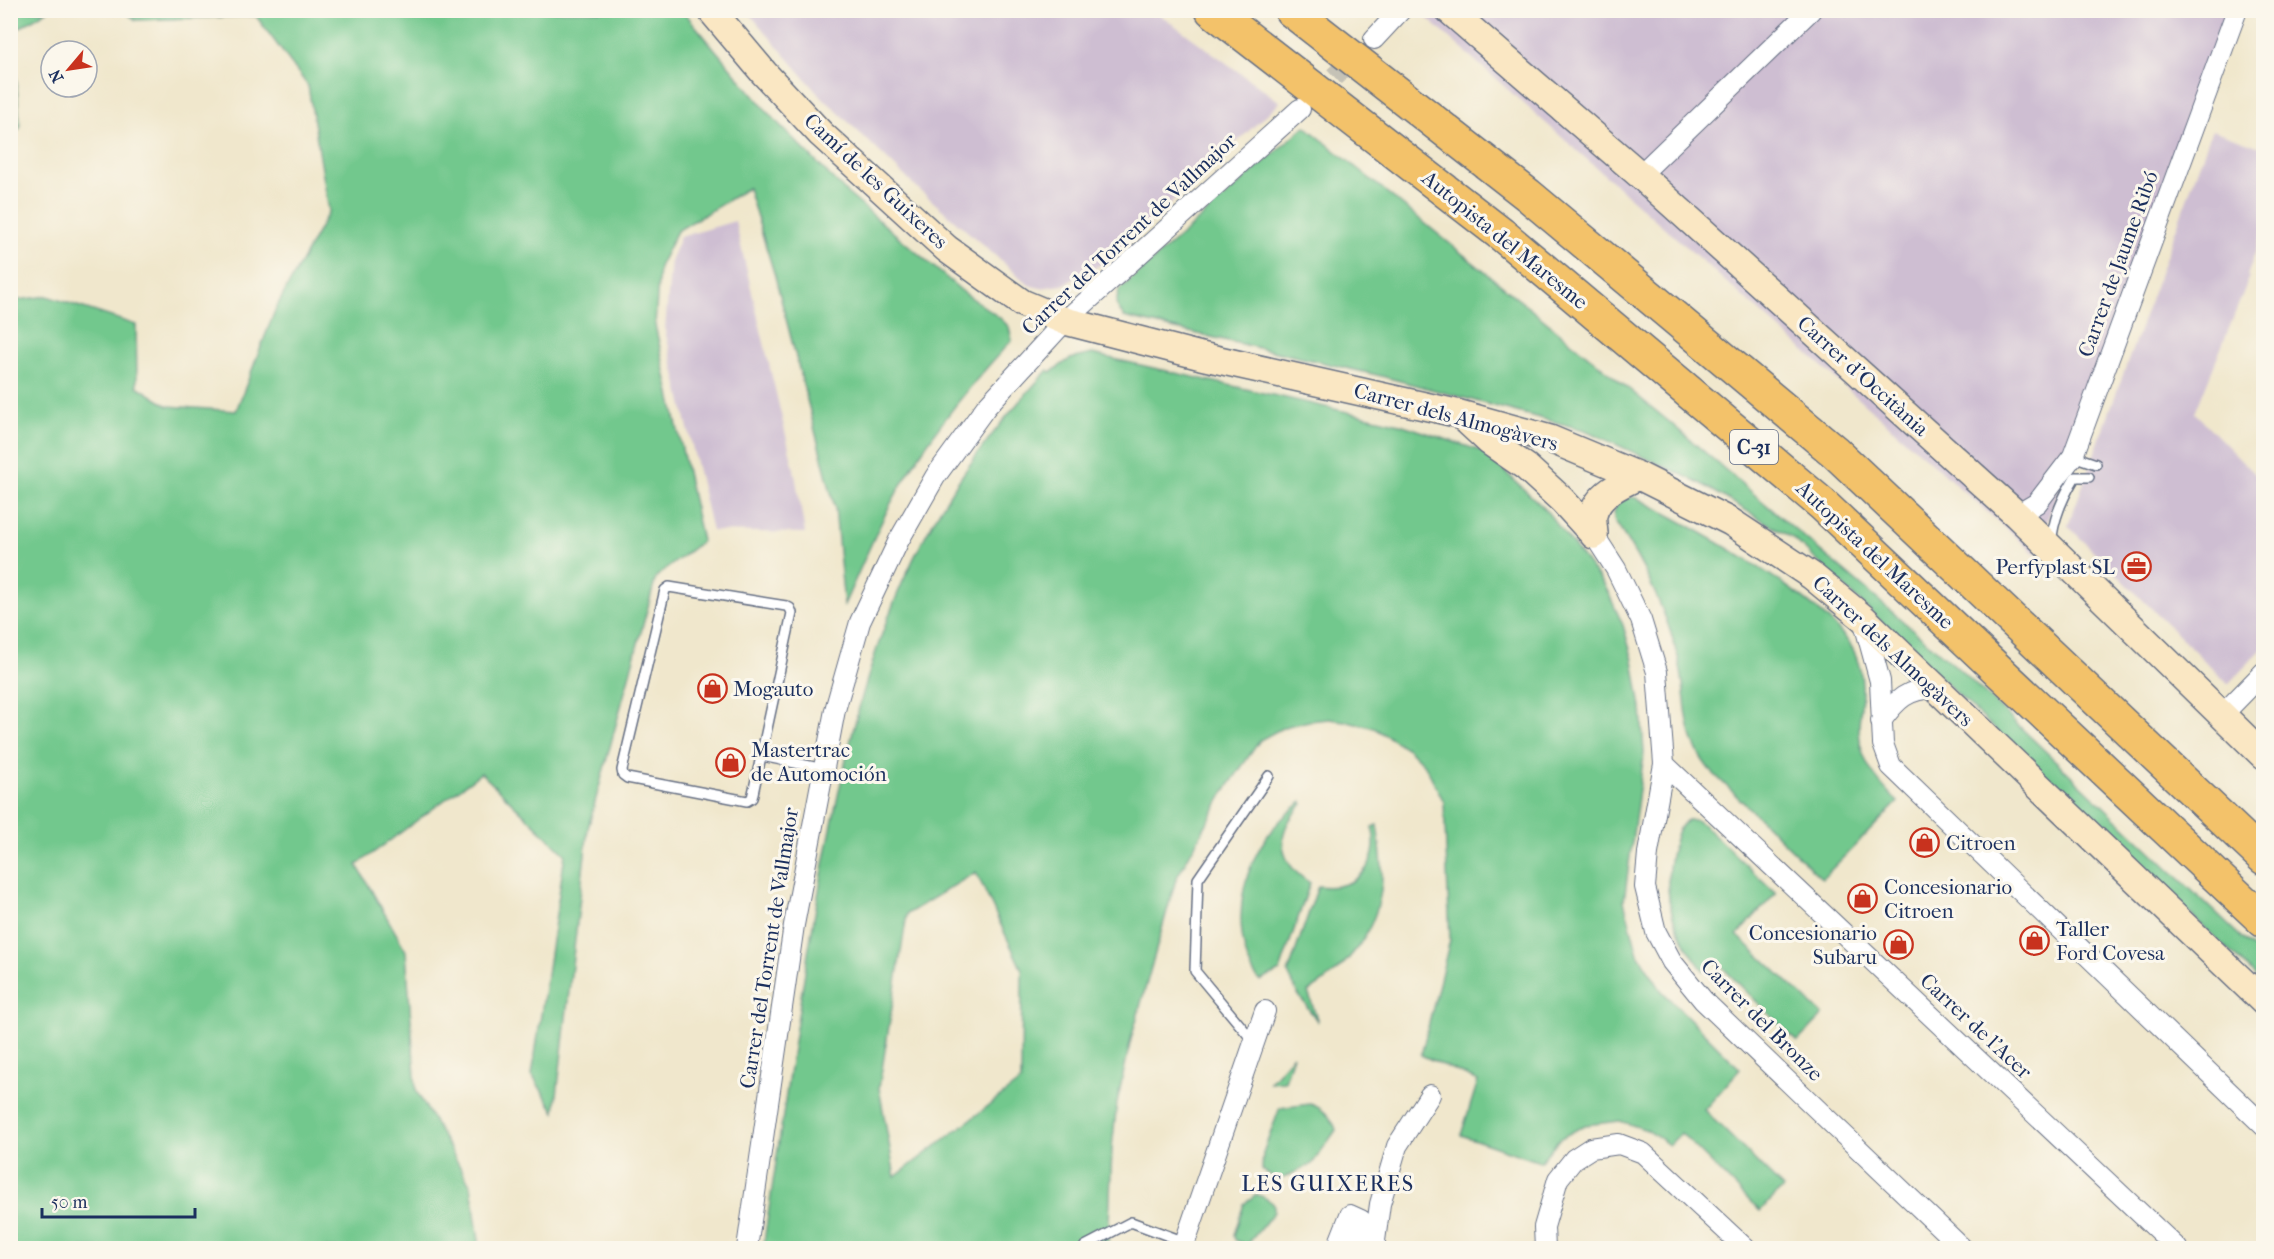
<svg xmlns="http://www.w3.org/2000/svg" width="2274" height="1259" viewBox="0 0 2274 1259" font-family="'IM FELL French Canon',serif">
  <style>
    .industrial { fill: #cebed2 }
    .green { fill: #72c88d; stroke: #467c76; stroke-width: 1.5; fill-rule: evenodd }
    .lines { fill: none; stroke-linecap: round; stroke-linejoin: round }
    .street-tunnel { stroke: #c5c2b6; stroke-width: 20; stroke-dasharray: 20 10; stroke-linecap: butt }
    .lane-casing { stroke: #666f84; stroke-width: 12 }
    .street-casing { stroke: #666f84; stroke-width: 22 }
    .secondary-casing { stroke: #666f84; stroke-width: 30 }
    .highway-casing { stroke: #666f84; stroke-width: 36 }
    .lane { stroke: #fff; stroke-width: 9 }
    .street { stroke: #fff; stroke-width: 20 }
    .secondary { stroke: #fae7c3; stroke-width: 27 }
    .highway { stroke: #f3c26a; stroke-width: 33 }
    .labels { text-anchor: middle; stroke-width: 6; stroke-linejoin: round; paint-order: stroke }
    .shield { fill: #fbf7ec; stroke: #5e6b89; stroke-width: 1.5 }
    .shield-label { font-size: 20px; font-weight: bold; fill: #1b2f5e }
    .street-label { font-size: 21px; fill: #1b2f5e; stroke: #fbf7ec }
    .poi-label { font-size: 21px; fill: #1b2f5e; stroke: #fbf7ec; text-anchor: start }
    .neighbourhood-label { font-size: 22px; letter-spacing: 1.5px; fill: #1b2f5e; stroke: #fbf7ec }
  </style>
  <rect width="100%" height="100%" fill="#fbf7ec"/>
  <filter id="ink" filterUnits="userSpaceOnUse"><feTurbulence type="fractalNoise" baseFrequency=".0167" numOctaves="2"/><feDisplacementMap in="SourceGraphic" scale="12" xChannelSelector="R" yChannelSelector="G"/><feConvolveMatrix kernelMatrix="1 2 1 2 8 2 1 2 1" color-interpolation-filters="sRGB"/></filter>
  <filter id="wash" filterUnits="userSpaceOnUse"><feTurbulence type="fractalNoise" baseFrequency=".008" numOctaves="4" result="noise"/><feDisplacementMap in="SourceGraphic" scale="24" xChannelSelector="R" yChannelSelector="G"/><feGaussianBlur stdDeviation="1.35" result="paint"/><feColorMatrix in="noise" values="0 0 0 0 0 0 0 0 0 0 0 0 0 0 0 0 0 1.4 0 .05"/><feComposite in="paint" operator="in"/></filter>
  <g filter="url(#wash)">
    <rect width="100%" height="100%" fill="#f0e7cc"/>
    <!-- industrial -->
    <g class="industrial">
      <polygon points="747,11 1155,11 1280,102 1111,259 1063,285 1040,288 1029,285 915,186 818,93"/>
      <polygon points="1419,11 2234,11 2035,554 1616,185"/>
      <polygon points="2212,130 2263,148 2263,230 2247,276 2249,278 2195,413 2263,482 2263,648 2228,684 2068,526"/>
      <polygon points="735,221 794,469 805,533 712,531 665,330 671,259 680,237"/>
      <polygon points="2263,694 2263,731 2257,725 2256,702"/>
    </g>
    <!-- green -->
    <g class="green">
      <polygon points="11,10 47,11 13,32 20,128 11,137"/>
      <path d="M683 11 770 115 847 193 962 291 1000 318 1009 327 1012 340C965 390 922 444 890 505 873 538 859 572 844 605L835 508 775 276 748 188 677 231 659 267 655 325 702 541 656 577 588 828 555 1112 532 1075 565 854 481 773 357 865 406 951 416 1090 471 1186 480 1248H11V301L47 296 136 325 137 386 168 406 236 411 276 308 329 211 308 86 256 16 136 20 123 11Z"/>
      <polygon points="1305,126 1667,420 1959,669 2263,958 2263,983 1794,539 1700,483 1585,430 1381,376 1124,317 1116,304 1119,290"/>
      <path d="M1092 354 1400 424 1484 452 1545 509 1605 586 1623 625 1633 660 1641 707 1644 753 1624 901 1638 954 1661 990 1740 1069 1704 1110 1783 1188 1760 1211 1681 1133 1669 1145 1647 1130 1620 1121 1585 1125 1559 1139 1540 1162 1461 1135 1478 1081 1421 1055 1450 940 1444 802 1426 767 1408 749 1374 728 1352 722 1329 719 1309 721 1284 727 1260 740 1225 791 1176 879 1131 1039 1117 1102 1112 1148 1108 1248H763C785 1107 803 964 832 824 849 741 869 657 904 579 939 501 989 432 1048 370L1051 372 1070 359ZM976 872 1022 970 1021 1081 895 1177 879 1088 907 914Z"/>
      <path d="M1629 497 1637 498C1689 525 1837 604 1856 656 1864 678 1863 692 1860 714 1855 754 1871 776 1898 802L1822 879 1709 769C1680 733 1689 699 1678 657 1665 607 1643 563 1614 520 1613 507 1617 501 1629 497Z"/>
      <path d="M1302 802 1303 804C1274 831 1277 862 1310 883L1280 971 1260 981C1248 968 1244 951 1242 934 1236 882 1259 832 1302 802Z"/>
      <path d="M1688 820H1696L1701 823 1776 893 1737 935 1823 1015 1797 1042 1715 960 1704 971C1673 932 1660 897 1673 847 1676 835 1677 826 1688 820Z"/>
      <path d="M1377 825C1380 847 1384 868 1381 890 1375 934 1345 970 1308 992L1318 1022 1298 994 1288 973 1318 886C1356 892 1382 864 1372 827Z"/>
      <polygon points="1293,1055 1285,1081 1270,1082"/>
      <path d="M1310 1104C1322 1107 1333 1119 1336 1130L1312 1164 1279 1180 1262 1170 1263 1153 1279 1110 1280 1108Z"/>
      <path d="M1255 1195C1261 1195 1269 1200 1274 1204V1212L1247 1245 1235 1240 1234 1235 1244 1204Z"/>
    </g>
  </g>
  <g filter="url(#ink)">
    <g class="lines">
      <!-- street-tunnel -->
      <polyline class="street-tunnel" points="1312,97 1361,52"/>
      <defs>
        <g id="lane">
          <polyline points="2073,456 2096,464"/>
          <path d="M2055 541 2052 536C2055 515 2064 495 2075 477H2089"/>
          <polygon points="669,587 786,606 790,608 792,613 752,798 747,801 627,778 623,775 622,770 665,590"/>
          <polyline points="762,756 824,769"/>
          <polyline points="1254,1042 1195,971 1198,879 1269,776"/>
          <polyline points="1084,1248 1085,1246 1131,1222 1185,1242"/>
        </g>
        <g id="street">
          <polyline points="1374,39 1401,10"/>
          <polyline points="1640,175 1811,10"/>
          <polyline points="2017,515 2037,503 2073,456 2237,10"/>
          <polyline points="1594,535 1616,569 1641,620 1657,672 1664,764 1648,853 1645,887 1656,932 1672,962 1703,1000 1962,1248"/>
          <polyline points="1863,619 1880,681 1883,744 1891,766 2264,1126"/>
          <polyline points="2223,714 2264,672"/>
          <path d="M1881 721C1897 699 1907 689 1935 688"/>
          <polyline points="1664,764 2177,1248"/>
          <polyline points="747,1248 794,925 835,710 860,622 899,540 935,477 986,407 1065,321 1300,109"/>
          <polyline points="1183,1248 1265,1011"/>
          <polyline points="1337,1248 1350,1215 1361,1220 1360,1248"/>
          <polyline points="1374,1248 1380,1204 1397,1146 1430,1095"/>
          <polyline points="1545,1248 1544,1227 1558,1179 1574,1159 1591,1148 1619,1144 1643,1153 1745,1248"/>
        </g>
        <g id="secondary">
          <polyline points="711,10 764,73 821,134 947,249 1022,303 1065,321 1201,356 1460,414 1550,439 1639,476 1731,522 1812,576 1863,618 2264,1002"/>
          <polyline points="1449,10 1640,175 2017,515 2264,756"/>
          <polyline points="1463,417 1490,442 1526,467 1562,500 1594,535"/>
          <path d="M1594 535C1594 529 1592 521 1593 515 1598 494 1621 484 1639 476"/>
        </g>
        <g id="highway">
          <polyline points="1212,10 1501,234 1822,504 2264,921"/>
          <polyline points="1291,10 1528,195 1835,452 2264,858"/>
        </g>
      </defs>
      <!-- lane casing -->
      <use href="#lane" class="lane-casing"/>
      <!-- street casing -->
      <use href="#street" class="street-casing"/>
      <!-- secondary casing -->
      <use href="#secondary" class="secondary-casing"/>
      <!-- highway casing -->
      <use href="#highway" class="highway-casing"/>
      <!-- lane -->
      <use href="#lane" class="lane"/>
      <!-- street -->
      <use href="#street" class="street"/>
      <!-- secondary -->
      <use href="#secondary" class="secondary"/>
      <!-- highway -->
      <use href="#highway" class="highway"/>
    </g>
  </g>
  <!-- icons -->
  <defs>
    <symbol id="office-ring" viewBox="-11 -11 22 22"><circle r="9.5" fill="#fbf7ec" stroke="#c8321e" stroke-width="1.5"/><path d="M-6-3h4V-5.5h4V-3h4V5H-6ZM-1-4.5V-3h2v-1.5ZM-6 0V1H6V0Z" fill="#c8321e"/></symbol>
    <symbol id="shop-ring" viewBox="-11 -11 22 22"><circle r="9.5" fill="#fbf7ec" stroke="#c8321e" stroke-width="1.5"/><path d="M-5-2.5h2.3a2.7 3.5 0 0 1 5.4 0H5L5.5 6h-11ZM-1.5-2.5h3a1.5 2.3 0 0 0-3 0Z" fill="#c8321e"/></symbol>
  </defs>
  <g fill-rule="evenodd">
    <use href="#office-ring" x="2120" y="550" width="33" height="33"/>
    <use href="#shop-ring" x="696" y="672" width="33" height="33"/>
    <use href="#shop-ring" x="714" y="746" width="33" height="33"/>
    <use href="#shop-ring" x="1908" y="826" width="33" height="33"/>
    <use href="#shop-ring" x="1846" y="882" width="33" height="33"/>
    <use href="#shop-ring" x="2018" y="924" width="33" height="33"/>
    <use href="#shop-ring" x="1882" y="928" width="33" height="33"/>
  </g>
  <g class="labels">
    <!-- shield labels -->
    <rect class="shield" x="1730" y="430" width="48" height="34" rx="4.5"/>
    <g class="shield-label">
      <text x="1754" y="454">C-31</text>
    </g>
    <!-- street labels -->
    <g class="street-label">
      <text transform="translate(876 181) rotate(43)" y="7">Camí de les Guixeres</text>
      <text transform="translate(1129 234) rotate(-43)" y="7">Carrer del Torrent de Vallmajor</text>
      <text transform="translate(1505 240) rotate(39)" y="7">Autopista del Maresme</text>
      <text transform="translate(2118 264) rotate(-70)" y="7">Carrer de Jaume Ribó</text>
      <text transform="translate(1863 376) rotate(42)" y="7">Carrer d'Occitània</text>
      <text transform="translate(1456 417) rotate(15)" y="7">Carrer dels Almogàvers</text>
      <text transform="translate(1875 555) rotate(43)" y="7">Autopista del Maresme</text>
      <text transform="translate(1893 651) rotate(43)" y="7">Carrer dels Almogàvers</text>
      <text transform="translate(769 948) rotate(-81)" y="7">Carrer del Torrent de Vallmajor</text>
      <text transform="translate(1762 1020) rotate(45)" y="7">Carrer del Bronze</text>
      <text transform="translate(1976 1026) rotate(43)" y="7">Carrer de l'Acer</text>
    </g>
    <!-- poi labels -->
    <g class="poi-label">
      <text x="2115" y="574" text-anchor="end">Perfyplast SL</text>
      <text x="733" y="696">Mogauto</text>
      <text x="751" y="757">Mastertrac<tspan x="751" dy="24">de Automoción</tspan></text>
      <text x="1946" y="850">Citroen</text>
      <text x="1884" y="894">Concesionario<tspan x="1884" dy="24">Citroen</tspan></text>
      <text x="2056" y="936">Taller<tspan x="2056" dy="24">Ford Covesa</tspan></text>
      <text x="1877" y="940" text-anchor="end">Concesionario<tspan x="1877" dy="24">Subaru</tspan></text>
    </g>
    <!-- neighbourhood labels -->
    <g class="neighbourhood-label">
      <text x="1328" y="1191">LES GUIXERES</text>
    </g>
  </g>
  <!-- margin -->
  <rect width="2274" height="1259" fill="none" stroke="#fbf7ec" stroke-width="36"/>
  <!-- north arrow -->
  <g transform="translate(69 69) rotate(241)"><circle r="28" fill="#fbf7ec" stroke="#a1a7b3" stroke-width="1.5"/>
  <path d="M0-4.5L10 22L0 15L-10 22Z" fill="#c8321e"/>
  <text y="-9" font-size="16" font-weight="bold" text-anchor="middle" fill="#1b2f5e">N</text>
  </g>
  <!-- scale -->
  <path d="M42 1208v9h153v-9" fill="none" stroke="#1b2f5e" stroke-width="3"/>
  <text x="51" y="1208" font-size="18" fill="#1b2f5e" stroke="#fbf7ec" stroke-width="4.5" paint-order="stroke">50 m</text>
</svg>
